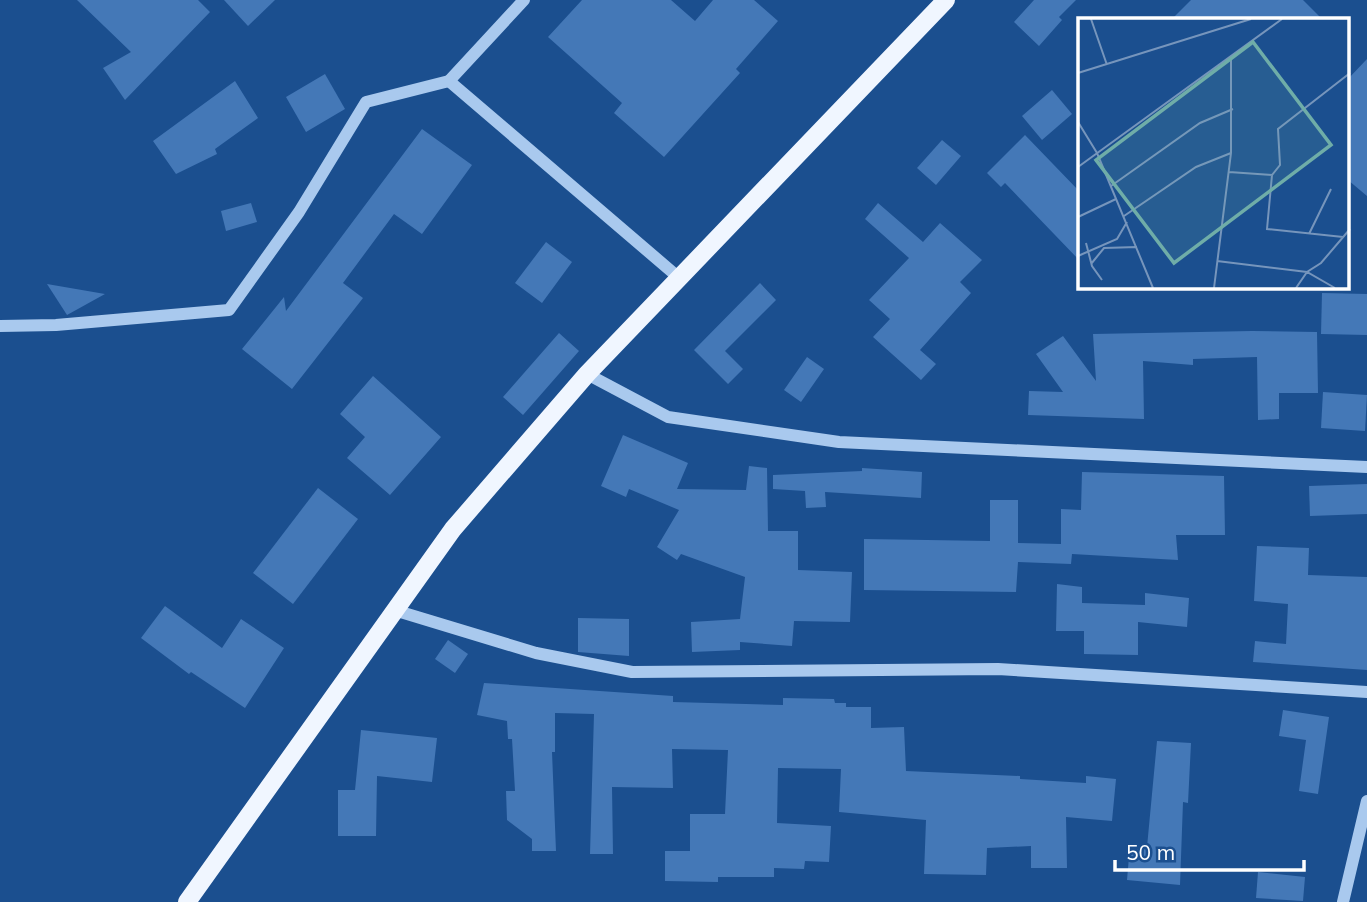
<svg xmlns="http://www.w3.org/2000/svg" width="1367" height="902" viewBox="0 0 1367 902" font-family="Mulish,sans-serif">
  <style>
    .building { fill: #4478b7 }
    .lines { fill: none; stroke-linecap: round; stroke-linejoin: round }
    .minor { stroke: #a9c9ee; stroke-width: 12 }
    .major { stroke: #f0f6ff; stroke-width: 18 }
    .inset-road { fill: none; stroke: #7695bc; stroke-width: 2 }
    .view { fill: #6fada8; fill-opacity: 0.15; stroke: #6fada8; stroke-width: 3.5 }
    .inset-edge { fill: none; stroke: #fff; stroke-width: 3.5 }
  </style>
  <rect width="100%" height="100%" fill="#1b4f8f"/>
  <!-- building -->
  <g class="building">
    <polygon points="77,0 198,0 210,12 125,100 103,68 131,52"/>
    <polygon points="224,0 275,0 248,26"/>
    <polygon points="582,0 671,0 695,21 713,0 754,0 778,21 736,69 740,73 664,157 614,113 622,103 548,37"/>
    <polygon points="1034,0 1076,0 1059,17 1062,20 1039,46 1014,22"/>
    <polygon points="1191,0 1303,0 1322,19 1172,19"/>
    <polygon points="1367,59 1367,196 1348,180 1348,79"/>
    <polygon points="325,74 345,109 306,132 286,97"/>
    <polygon points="235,81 258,118 215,149 217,154 176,174 153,141"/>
    <polygon points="1052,90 1072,114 1042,140 1022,116"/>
    <polygon points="422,129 472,165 422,234 394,214 343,283 363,298 292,389 242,349 284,297 286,311"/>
    <polygon points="1025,135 1080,192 1080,261 1005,183 1001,187 987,173"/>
    <polygon points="942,140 961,156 936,185 917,168"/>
    <polygon points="251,203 257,222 226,231 221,211"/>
    <polygon points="878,203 923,242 940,223 982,260 960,282 971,293 920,350 936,364 921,380 873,337 890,319 869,300 909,258 865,219"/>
    <polygon points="546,242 572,262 542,303 515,283"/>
    <polygon points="760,283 776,300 725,351 743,369 728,384 694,350"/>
    <polygon points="47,284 105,294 67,315"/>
    <polygon points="1322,293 1367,294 1367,335 1321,334"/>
    <polygon points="1252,331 1317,332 1318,393 1279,393 1279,419 1258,420 1257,357 1193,359 1193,365 1143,361 1144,419 1028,415 1029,391 1063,392 1036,354 1063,336 1096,381 1093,334"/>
    <polygon points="559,333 579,351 523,415 503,397"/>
    <polygon points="807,357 824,369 801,402 784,390"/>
    <polygon points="373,376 441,437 390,495 347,458 365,437 340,414"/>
    <polygon points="1323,392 1367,395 1365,431 1321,428"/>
    <polygon points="623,435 688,463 677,489 746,490 749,466 767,468 768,531 798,531 798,570 852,572 850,622 794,621 792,646 740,642 740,650 692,652 691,622 740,619 745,577 681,554 677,560 657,547 679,510 629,489 626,497 601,486"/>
    <polygon points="862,468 922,472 921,498 825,492 826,507 806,508 805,491 773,489 773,475 862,471"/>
    <polygon points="1082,472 1224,476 1225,535 1176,535 1178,560 1072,554 1071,564 1018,562 1016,592 864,590 864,539 990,541 990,500 1018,500 1018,543 1061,544 1061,509 1081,510"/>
    <polygon points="1367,484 1367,514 1310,516 1309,486"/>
    <polygon points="318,488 358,519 293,604 253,573"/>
    <polygon points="1257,546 1309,548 1308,575 1367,577 1367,670 1253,662 1255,641 1286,644 1288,604 1254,601"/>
    <polygon points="1057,584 1082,587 1082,603 1145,605 1145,593 1189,598 1187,627 1138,622 1138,655 1084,654 1084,631 1056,631"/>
    <polygon points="165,606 222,648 241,619 284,648 245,708 191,672 189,674 141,638"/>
    <polygon points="578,618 629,619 629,656 578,652"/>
    <polygon points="448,640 468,654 455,673 435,659"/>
    <polygon points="484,683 673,696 673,702 783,705 783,698 834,699 835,703 846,703 846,707 871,707 871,728 904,727 906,771 1020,776 1020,779 1086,783 1086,776 1116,779 1112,821 1066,817 1067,868 1031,868 1031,846 987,848 986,875 924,874 926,820 839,812 841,769 778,768 777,823 831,826 829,862 805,861 804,869 774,868 774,877 718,877 718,882 665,881 665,851 690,851 690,814 725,814 728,750 672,749 673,788 612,787 613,854 590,854 594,714 555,713 555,752 552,752 556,851 532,851 532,839 507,820 506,791 515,791 512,739 508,739 507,721 477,715"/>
    <polygon points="1283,710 1329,717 1318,794 1299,791 1306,740 1279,736"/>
    <polygon points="361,730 437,738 432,782 377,776 376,836 338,836 338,790 355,790"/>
    <polygon points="1157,741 1191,743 1188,803 1183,802 1180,885 1127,880 1130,845 1147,847"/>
    <polygon points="1258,872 1305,877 1303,901 1256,898"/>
  </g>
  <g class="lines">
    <!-- minor -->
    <g class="minor">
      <polyline points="449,81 524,0"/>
      <polyline points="0,326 56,325 229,310 299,212 366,102 449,81 678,277"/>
      <polyline points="587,374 668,417 839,442 1367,467"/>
      <polyline points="394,610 536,653 632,672 998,669 1367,692"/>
      <polyline points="1343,902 1367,801"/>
    </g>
    <!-- major -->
    <polyline class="major" points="187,902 453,529 587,374 946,0"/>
  </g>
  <!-- overview -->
  <g transform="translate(1078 18)">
    <rect width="271" height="271" fill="#1b4f8f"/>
    <path class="inset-road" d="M13 1 29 47M0 55 173 1M0 104 19 135 75 270M0 149 204 1M151 154 194 157 202 147 200 111 272 55M194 157 189 211 265 219M33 168 122 105 155 91M46 198 118 149 153 135M0 199 38 181M231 216 253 171M8 225 14 248 24 262M0 238 39 221 49 204M139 243 229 254 257 270M13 246 26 230 59 229M136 270 153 135V39M218 270 229 254 243 245 272 211"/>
    <path class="view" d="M175 24 253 127 96 245 18 142Z"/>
    <rect width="271" height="271" class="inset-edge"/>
  </g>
  <!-- scale -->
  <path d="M1115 860v10h189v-10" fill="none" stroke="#ffffff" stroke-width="3.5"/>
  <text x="1126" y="860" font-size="21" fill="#ffffff" stroke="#1b4f8f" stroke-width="5" paint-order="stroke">50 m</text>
</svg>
